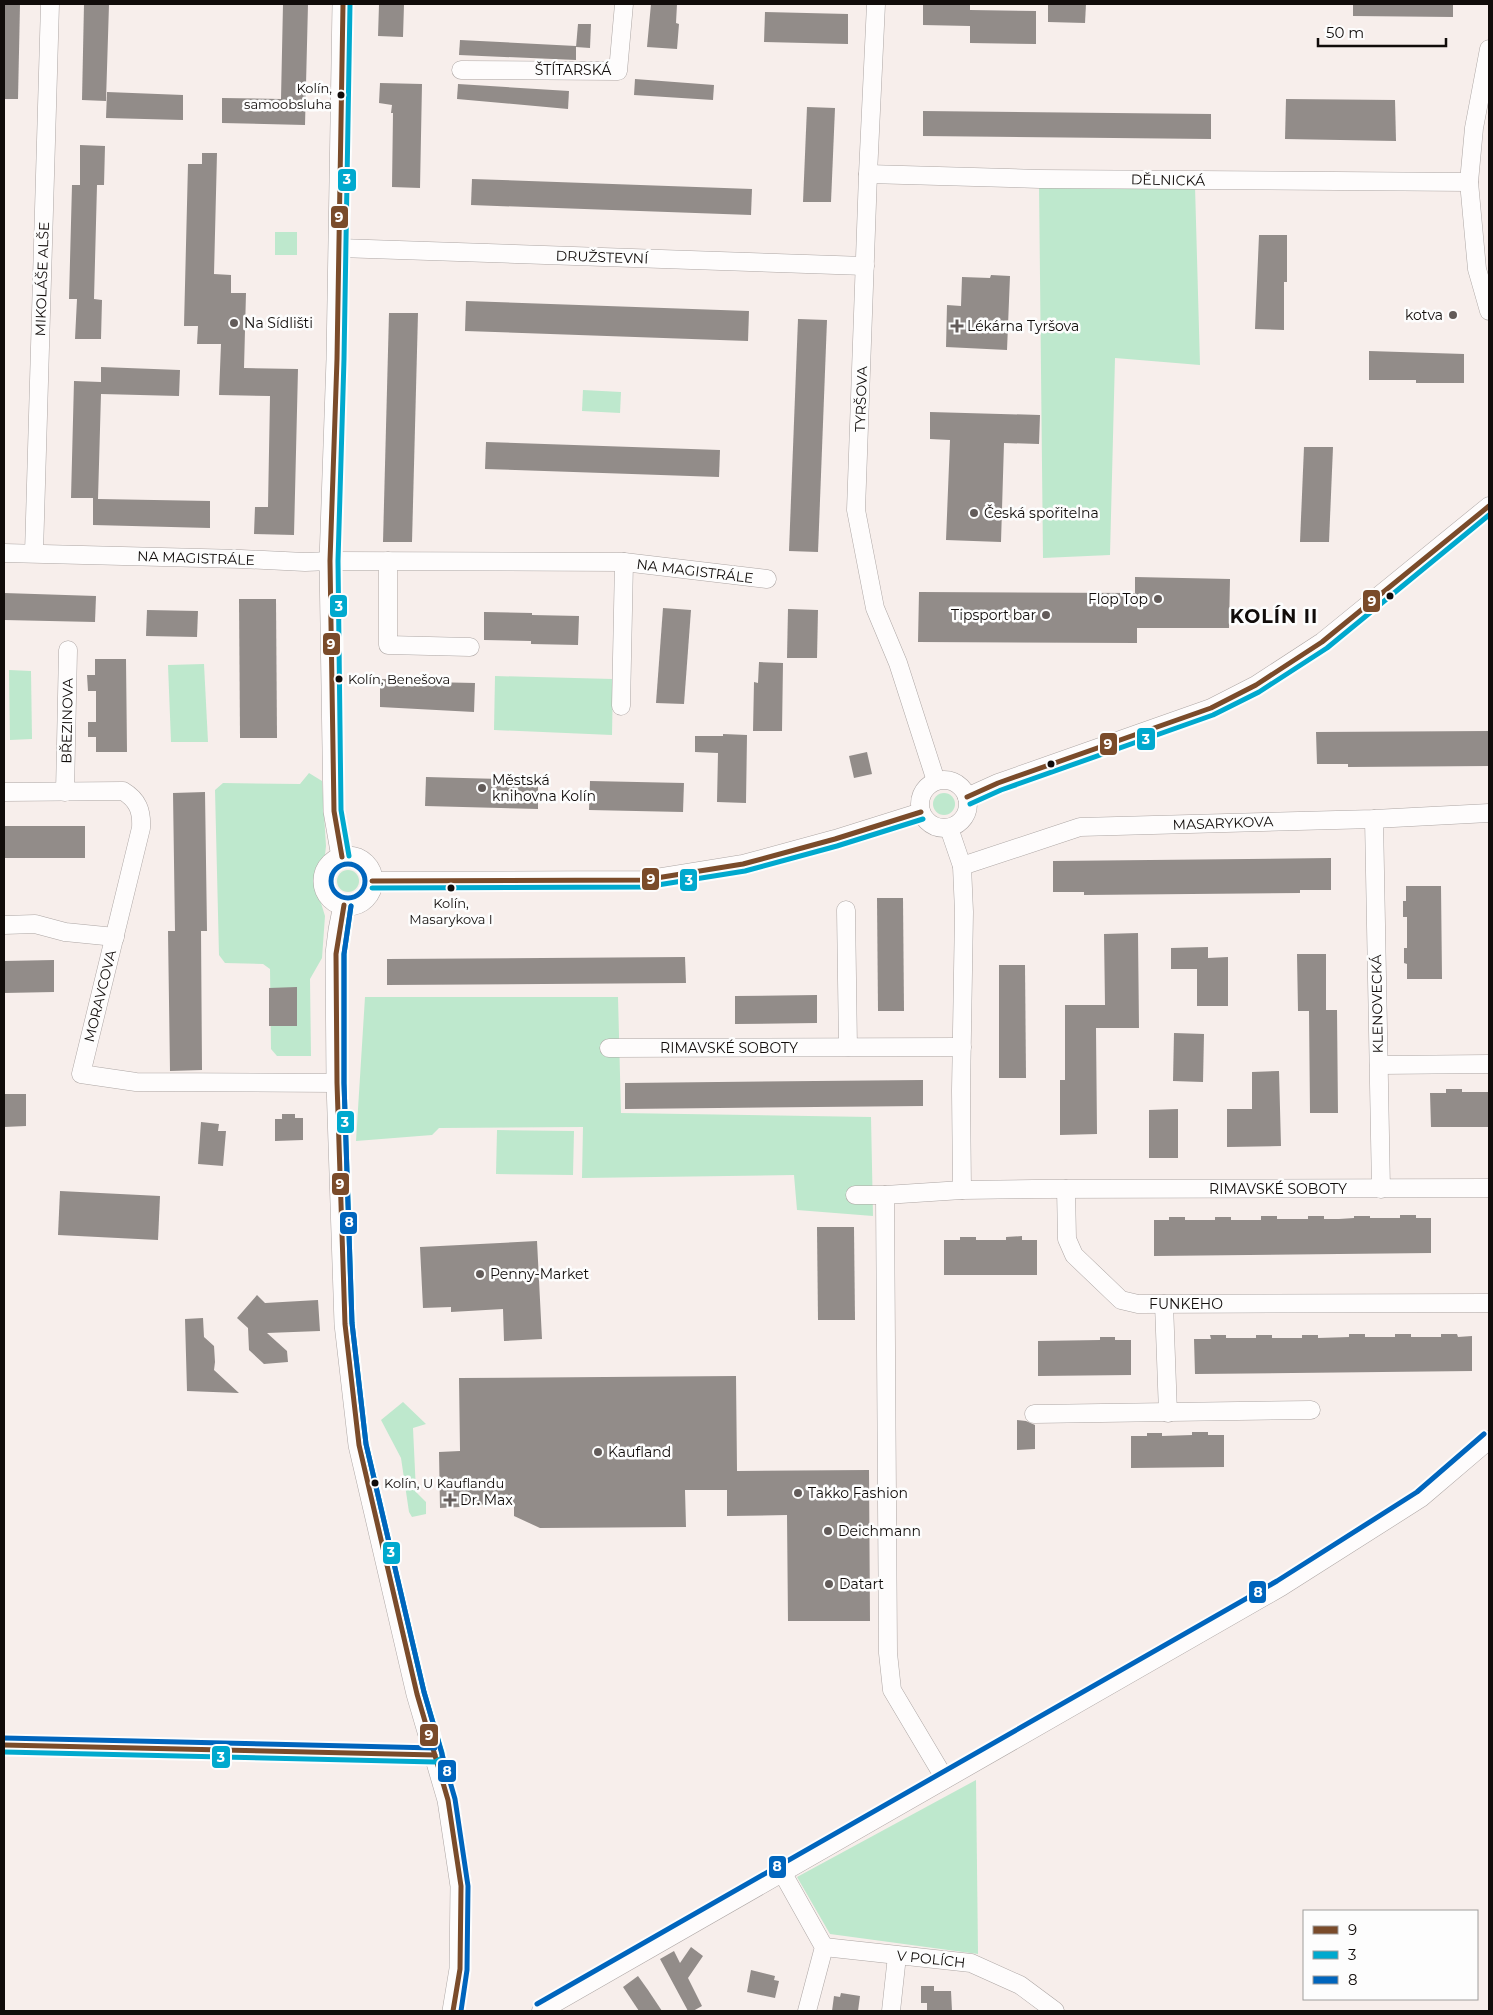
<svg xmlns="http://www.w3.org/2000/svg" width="1493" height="2015" viewBox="0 0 1493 2015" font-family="Montserrat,sans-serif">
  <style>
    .green { fill: #bee8cd }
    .building { fill: #928c89 }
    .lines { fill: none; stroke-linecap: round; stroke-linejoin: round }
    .minor-casing { stroke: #ada6a4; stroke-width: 19 }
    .tertiary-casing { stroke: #ada6a4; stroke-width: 22 }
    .minor { stroke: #fefcfc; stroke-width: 18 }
    .tertiary { stroke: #fefcfc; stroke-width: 21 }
    .bus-1-casing { stroke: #fdfdfd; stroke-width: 9 }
    .bus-2-casing { stroke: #fdfdfd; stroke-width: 9 }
    .bus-3-casing { stroke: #fdfdfd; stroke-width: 9 }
    .bus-1 { stroke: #7a4b2a; stroke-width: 5 }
    .bus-2 { stroke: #00a9ce; stroke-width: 5 }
    .bus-3 { stroke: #0065bd; stroke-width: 5 }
    .bus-dot { fill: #110c0a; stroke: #fdfdfd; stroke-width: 2 }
    .poi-dot { fill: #625b59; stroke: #fdfdfd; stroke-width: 2 }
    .labels { text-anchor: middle; stroke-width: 5; stroke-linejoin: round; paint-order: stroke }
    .bus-label { font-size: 13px; fill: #110c0a; stroke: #fdfdfd; text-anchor: start }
    .street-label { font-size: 14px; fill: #110c0a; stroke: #fdfdfd }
    .poi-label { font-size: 14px; fill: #110c0a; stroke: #fdfdfd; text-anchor: start }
    .district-label { font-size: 19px; font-weight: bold; letter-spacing: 1px; fill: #110c0a; stroke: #fdfdfd }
    .line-badge { stroke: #fdfdfd; stroke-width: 2 }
    .badge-label { font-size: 14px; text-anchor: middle; font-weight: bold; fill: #fff }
  </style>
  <rect width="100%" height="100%" fill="#f7eeeb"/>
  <!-- green -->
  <g class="green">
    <polygon points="1039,184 1195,186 1200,365 1115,358 1110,555 1043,558"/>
    <rect x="275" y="232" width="22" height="23"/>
    <polygon points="583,390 621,392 620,413 582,411"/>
    <polygon points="204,664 208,742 171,742 168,665"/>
    <polygon points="9,670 31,671 32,739 10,740"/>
    <polygon points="495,676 613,679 612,735 494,730"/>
    <polygon points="309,773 322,781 326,846 325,855 317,867 314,880 325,916 322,958 310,979 311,1056 277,1056 271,1049 270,969 263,964 225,963 219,955 215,790 223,783 300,784"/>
    <circle cx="944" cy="804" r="11"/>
    <circle cx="348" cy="881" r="11"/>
    <polygon points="365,997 618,997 621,1113 871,1117 873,1216 797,1210 794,1175 582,1178 583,1127 439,1128 432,1135 356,1141"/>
    <polygon points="497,1130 574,1131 573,1175 496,1174"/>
    <polygon points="403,1402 426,1424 413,1428 416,1492 426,1502 426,1514 412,1517 409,1512 401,1458 381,1420"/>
    <polygon points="976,1780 978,1954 830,1934 797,1877"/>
  </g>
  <!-- building -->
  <g class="building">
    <polygon points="4,4 20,4 18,99 4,99"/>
    <polygon points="84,4 109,4 106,101 82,100"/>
    <polygon points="283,4 308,4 305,125 222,123 222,98 281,99"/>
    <polygon points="379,4 404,4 403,37 378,36"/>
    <polygon points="651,4 677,4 676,23 679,24 677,49 647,47"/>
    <polygon points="923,4 970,4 970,10 1036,11 1036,44 970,43 970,26 923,25"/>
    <polygon points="1048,4 1086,4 1085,23 1048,22"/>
    <polygon points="1353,4 1453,4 1453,17 1353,16"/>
    <polygon points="765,12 848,14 848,44 764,42"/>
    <polygon points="578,24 591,24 590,48 576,47"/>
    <polygon points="460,40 576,46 576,60 459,55"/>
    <polygon points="635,79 714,85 713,100 634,95"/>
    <polygon points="380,83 422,84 420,188 392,187 393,113 391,113 392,105 379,103"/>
    <polygon points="458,84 569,91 568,109 457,99"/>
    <polygon points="107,92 183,95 183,120 106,118"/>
    <polygon points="1286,99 1395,100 1396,141 1285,139"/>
    <polygon points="807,107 835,108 831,202 803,202"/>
    <polygon points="923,111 1211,114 1211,139 923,136"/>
    <polygon points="80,145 105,146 104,185 97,185 94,299 102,300 101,339 75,339 77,299 69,299 72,185 80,185"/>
    <polygon points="202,153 217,153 214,274 231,275 231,293 246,293 244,368 298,369 294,535 254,534 255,507 268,507 270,396 219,395 221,344 197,344 198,326 184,326 188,164 202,164"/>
    <polygon points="472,179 752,189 751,215 471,205"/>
    <polygon points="1259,235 1287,235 1287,282 1284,282 1284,330 1255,329"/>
    <polygon points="991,275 1010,276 1007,350 946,347 947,305 961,306 962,277 990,278"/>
    <polygon points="466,301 749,311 748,341 465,331"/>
    <polygon points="389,313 418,313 412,542 383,542"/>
    <polygon points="798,319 827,320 818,552 789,551"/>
    <polygon points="1369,351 1464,354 1464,383 1416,383 1416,380 1369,380"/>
    <polygon points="101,367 180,370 179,396 101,394 98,499 210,501 210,528 93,525 93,498 71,498 74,381 101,382"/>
    <polygon points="930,412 1040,415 1039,444 1004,443 1001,542 946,540 950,440 930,439"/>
    <polygon points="486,442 720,450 719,477 485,469"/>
    <polygon points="1304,447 1333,447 1329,542 1300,542"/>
    <polygon points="1135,577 1230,579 1229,628 1137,628 1137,643 918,642 919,592 1135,593"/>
    <polygon points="4,593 96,596 95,622 4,620"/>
    <polygon points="239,599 276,599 277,738 240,738"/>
    <polygon points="663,608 691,610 684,704 656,703"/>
    <polygon points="788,609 818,610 817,658 787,658"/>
    <polygon points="147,610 198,611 197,637 146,636"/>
    <polygon points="484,612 532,613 532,615 579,616 578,645 531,644 531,641 484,640"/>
    <polygon points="95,659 126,659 127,752 96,752 96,737 88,737 88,722 96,722 96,691 88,691 87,675 95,675"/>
    <polygon points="759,662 783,663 782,731 753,731 754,682 758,683"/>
    <polygon points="380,679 428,680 428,682 475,683 474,712 380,707"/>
    <polygon points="1489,731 1489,766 1348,767 1348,764 1317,764 1316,732"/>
    <polygon points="723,734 747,735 746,803 717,802 718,753 695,752 695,736 723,736"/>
    <polygon points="867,752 872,774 854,778 849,756"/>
    <polygon points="426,777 538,780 538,809 425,806"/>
    <polygon points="590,781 684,783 683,812 589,810"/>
    <polygon points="205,792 207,931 201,931 202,1070 170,1071 168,931 175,931 173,793"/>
    <rect x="4" y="826" width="81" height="32"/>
    <polygon points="1331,858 1331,890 1300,890 1300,893 1084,895 1084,892 1053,892 1053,861"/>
    <polygon points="1406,886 1441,886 1442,979 1407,979 1407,964 1404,963 1404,948 1407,948 1407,917 1403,917 1403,901 1406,901"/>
    <polygon points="877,898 903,898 904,1011 878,1011"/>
    <polygon points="1138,933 1139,1028 1096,1028 1097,1134 1060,1135 1060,1080 1065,1080 1065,1005 1105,1005 1104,934"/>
    <polygon points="1208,947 1208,958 1228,957 1228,1006 1197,1006 1197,969 1171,969 1171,948"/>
    <polygon points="1297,954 1326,954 1326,1010 1337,1010 1338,1113 1310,1113 1309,1011 1298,1011"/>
    <polygon points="685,957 686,983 387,985 387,959"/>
    <polygon points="54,960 54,992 4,993 4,961"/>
    <polygon points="999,965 1025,965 1026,1078 999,1078"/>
    <polygon points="297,987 297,1026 269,1026 269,988"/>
    <polygon points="817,995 817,1023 735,1024 735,996"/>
    <polygon points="1174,1033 1204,1034 1203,1082 1173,1081"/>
    <polygon points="1279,1071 1281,1146 1227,1147 1227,1109 1252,1109 1252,1072"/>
    <polygon points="923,1080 923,1106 625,1109 625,1083"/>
    <polygon points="1446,1089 1462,1089 1462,1092 1489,1092 1489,1127 1431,1127 1430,1093 1446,1093"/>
    <polygon points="4,1094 26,1094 26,1126 4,1127"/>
    <polygon points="1178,1109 1178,1158 1149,1158 1149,1110"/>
    <polygon points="282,1114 295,1114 295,1118 303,1118 303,1140 275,1141 275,1119 282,1119"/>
    <polygon points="201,1122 219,1124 218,1131 226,1131 223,1166 198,1164"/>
    <polygon points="60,1191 160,1196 158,1240 58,1235"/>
    <polygon points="1400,1215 1416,1215 1416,1218 1431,1218 1431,1253 1154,1256 1154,1220 1169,1220 1169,1217 1185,1217 1185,1220 1215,1220 1215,1217 1231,1217 1231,1220 1261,1220 1261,1216 1277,1216 1277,1219 1308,1219 1308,1216 1324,1216 1324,1219 1339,1219 1354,1218 1354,1216 1370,1216 1370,1218 1400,1218"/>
    <polygon points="817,1227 854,1227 855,1320 818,1320"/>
    <polygon points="1022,1236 1022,1240 1037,1240 1037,1275 944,1275 944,1240 960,1240 960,1237 976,1237 976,1240 1006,1240 1006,1237"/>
    <polygon points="537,1241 542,1339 504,1341 503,1309 451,1312 451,1307 423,1308 420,1247"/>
    <polygon points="257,1295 265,1303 318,1300 320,1331 267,1333 287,1351 288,1362 264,1364 249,1350 248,1328 237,1318"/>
    <polygon points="203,1318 204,1337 214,1346 215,1362 214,1370 239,1393 187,1391 185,1319"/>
    <polygon points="1349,1334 1365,1334 1365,1337 1395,1337 1395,1334 1411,1334 1411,1337 1441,1337 1441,1334 1457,1334 1458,1337 1472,1336 1472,1371 1195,1374 1194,1339 1211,1339 1210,1335 1226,1335 1226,1338 1256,1338 1256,1335 1272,1335 1272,1338 1302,1338 1302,1335 1318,1335 1318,1338 1349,1337"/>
    <polygon points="1100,1337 1115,1337 1115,1340 1131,1340 1131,1375 1038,1376 1038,1341 1100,1340"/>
    <polygon points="736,1376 737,1471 869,1470 870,1621 788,1621 787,1515 727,1516 727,1490 685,1490 686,1527 540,1528 514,1516 514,1504 460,1505 460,1507 440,1508 439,1452 460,1451 459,1378"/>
    <polygon points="1017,1420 1026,1421 1035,1425 1035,1449 1017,1450"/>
    <polygon points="1192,1432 1208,1432 1208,1435 1224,1435 1224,1467 1131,1468 1131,1436 1147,1436 1147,1433 1162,1433 1162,1436 1192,1435"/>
    <polygon points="691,1947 703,1956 688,1978 702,2006 693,2011 688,2011 660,1959 674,1951 680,1963"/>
    <polygon points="751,1970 775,1976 774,1980 779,1981 775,1998 747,1992"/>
    <polygon points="638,1976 648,1990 662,2011 639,2011 623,1987"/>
    <polygon points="921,1986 934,1986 934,1991 951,1991 952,2011 927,2011 927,2003 921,2003"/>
    <polygon points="841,1993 860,1996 858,2011 832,2011 834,1996 840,1997"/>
  </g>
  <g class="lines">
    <defs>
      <g id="minor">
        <polyline points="876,4 868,174 856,510 875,608 898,663 936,781"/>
        <polyline points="1489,49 1474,128 1469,182 1477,269 1489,311"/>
        <polyline points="461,70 618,71 624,4"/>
        <polyline points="868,174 1040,179 1469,182"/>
        <polyline points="339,248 865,266"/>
        <polyline points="4,553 241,559 305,562 330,561 624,562 767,579"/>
        <polyline points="34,553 50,4"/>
        <polyline points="388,561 388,645 470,647"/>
        <polyline points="621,706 624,562"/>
        <circle cx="944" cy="804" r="24"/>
        <path d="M4 792 123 791C138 800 142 811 141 828L81 1074 136 1082 337 1083"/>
        <polyline points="65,792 68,650"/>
        <polyline points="967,797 998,783 1211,708 1256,685 1322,642 1489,506"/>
        <polyline points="1374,819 1381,1189"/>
        <polyline points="949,828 962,866 964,912 961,1091 962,1190"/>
        <polyline points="962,866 1080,827 1374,819 1489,813"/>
        <polyline points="372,881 644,880 743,864 835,839 921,812"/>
        <polyline points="846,910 848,1047"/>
        <polyline points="4,925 35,924 65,932 115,937"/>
        <polyline points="609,1048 962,1047"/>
        <polyline points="1379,1065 1489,1064"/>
        <polyline points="1066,1189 1067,1239 1074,1255 1121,1300 1138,1304 1489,1303"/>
        <polyline points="855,1195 885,1195 962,1190 1034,1189 1489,1188"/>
        <polyline points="885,1195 888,1653 892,1690 945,1779"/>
        <polyline points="1164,1304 1168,1413"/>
        <polyline points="1034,1414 1311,1410"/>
        <polyline points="4,1745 435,1755"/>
        <polyline points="782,1872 824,1947 807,2011"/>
        <polyline points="824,1947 971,1963 1020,1985 1055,2011"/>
        <polyline points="541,2011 1281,1587 1421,1498 1489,1440"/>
        <polyline points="891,2011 897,1956"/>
      </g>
      <g id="tertiary">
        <circle cx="348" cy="881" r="24"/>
        <polyline points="342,857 334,811 330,561 337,359 343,4"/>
        <polyline points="344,905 339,930 336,954 337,1083 345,1324 359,1445 417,1694 448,1800 461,1886 460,1969 453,2011"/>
      </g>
    </defs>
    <!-- minor casing -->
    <use href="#minor" class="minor-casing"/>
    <!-- tertiary casing -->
    <use href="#tertiary" class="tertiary-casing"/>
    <!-- minor -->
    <use href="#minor" class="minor"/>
    <!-- tertiary -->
    <use href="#tertiary" class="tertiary"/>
    <defs>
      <g id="bus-1">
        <polyline points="967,797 998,783 1211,708 1256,685 1322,642 1489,506"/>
        <polyline points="342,857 334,811 330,561 337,359 343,4"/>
        <polyline points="372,881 644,880 743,864 835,839 921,812"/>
        <polyline points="344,905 336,954 337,1083 345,1324 359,1445 417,1694 448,1800 461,1886 460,1969 453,2011"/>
        <polyline points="4,1745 435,1755"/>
      </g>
      <g id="bus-2">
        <polyline points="970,804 1001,790 1213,715 1259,692 1327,648 1489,515"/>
        <polyline points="349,856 341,810 338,561 344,359 350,4"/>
        <polyline points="372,888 645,887 745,871 837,846 923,819"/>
        <polyline points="4,1752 435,1762 442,1758 442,1753 424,1692 366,1444 352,1323 344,1083 344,954 351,906"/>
      </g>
      <g id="bus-3">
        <circle cx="348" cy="881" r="17"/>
        <polyline points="351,906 344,954 344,1083 352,1323 366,1444 424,1692 455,1799 468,1886 467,1970 461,2011"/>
        <polyline points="4,1738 435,1748"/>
        <polyline points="537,2004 1277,1581 1417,1492 1484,1434"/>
      </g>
    </defs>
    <!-- bus-1 casing -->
    <use href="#bus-1" class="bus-1-casing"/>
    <!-- bus-2 casing -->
    <use href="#bus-2" class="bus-2-casing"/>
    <!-- bus-3 casing -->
    <use href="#bus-3" class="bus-3-casing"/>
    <!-- bus-1 -->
    <use href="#bus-1" class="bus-1"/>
    <!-- bus-2 -->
    <use href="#bus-2" class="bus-2"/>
    <!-- bus-3 -->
    <use href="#bus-3" class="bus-3"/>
  </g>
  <!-- markers -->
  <g class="bus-dot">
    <circle cx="341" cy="95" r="4.5"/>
    <circle cx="1390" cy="596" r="4.5"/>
    <circle cx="339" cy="679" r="4.5"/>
    <circle cx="1051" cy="764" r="4.5"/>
    <circle cx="451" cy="888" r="4.5"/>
    <circle cx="375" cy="1483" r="4.5"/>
  </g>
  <g class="poi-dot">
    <circle cx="1453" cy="315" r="5"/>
    <circle cx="234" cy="323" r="5"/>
    <path d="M954.5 318.5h5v5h5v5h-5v5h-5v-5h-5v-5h5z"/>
    <circle cx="974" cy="513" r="5"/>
    <circle cx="1158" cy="599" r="5"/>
    <circle cx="1046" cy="615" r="5"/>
    <circle cx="482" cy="788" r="5"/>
    <circle cx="480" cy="1274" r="5"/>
    <circle cx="598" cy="1452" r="5"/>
    <circle cx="798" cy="1493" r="5"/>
    <path d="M447.5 1492.5h5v5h5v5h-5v5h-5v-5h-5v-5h5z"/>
    <circle cx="828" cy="1531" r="5"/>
    <circle cx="829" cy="1584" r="5"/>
  </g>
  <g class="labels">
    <!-- bus labels -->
    <g class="bus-label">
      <text x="332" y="93" text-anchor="end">Kolín,<tspan x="332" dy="16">samoobsluha</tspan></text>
      <text x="348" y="684">Kolín, Benešova</text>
      <text x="451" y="908" text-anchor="middle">Kolín,<tspan x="451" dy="16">Masarykova I</tspan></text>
      <text x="384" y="1488">Kolín, U Kauflandu</text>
    </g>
    <!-- street labels -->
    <g class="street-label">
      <text x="573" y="75">ŠTÍTARSKÁ</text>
      <text transform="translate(1168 180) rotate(1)" y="5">DĚLNICKÁ</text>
      <text transform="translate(602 257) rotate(2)" y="5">DRUŽSTEVNÍ</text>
      <text transform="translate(42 279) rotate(-88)" y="5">MIKOLÁŠE ALŠE</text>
      <text transform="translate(861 399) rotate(-88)" y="5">TYRŠOVA</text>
      <text transform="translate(196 558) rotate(2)" y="5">NA MAGISTRÁLE</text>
      <text transform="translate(695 571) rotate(7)" y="5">NA MAGISTRÁLE</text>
      <text transform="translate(67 721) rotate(-89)" y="5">BŘEZINOVA</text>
      <text transform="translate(1223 823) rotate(-2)" y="5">MASARYKOVA</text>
      <text transform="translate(100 996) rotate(-76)" y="5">MORAVCOVA</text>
      <text transform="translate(1377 1004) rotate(-91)" y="5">KLENOVECKÁ</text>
      <text x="729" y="1053">RIMAVSKÉ SOBOTY</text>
      <text x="1278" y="1194">RIMAVSKÉ SOBOTY</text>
      <text x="1186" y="1309">FUNKEHO</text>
      <text transform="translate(931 1959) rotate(6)" y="5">V POLÍCH</text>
    </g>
    <!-- poi labels -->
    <g class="poi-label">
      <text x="1443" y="320" text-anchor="end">kotva</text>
      <text x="244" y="328">Na Sídlišti</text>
      <text x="967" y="331">Lékárna Tyršova</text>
      <text x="984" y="518">Česká spořitelna</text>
      <text x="1148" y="604" text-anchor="end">Flop Top</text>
      <text x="1036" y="620" text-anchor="end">Tipsport bar</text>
      <text x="492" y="785">Městská<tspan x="492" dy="16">knihovna Kolín</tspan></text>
      <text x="490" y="1279">Penny-Market</text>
      <text x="608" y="1457">Kaufland</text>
      <text x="808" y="1498">Takko Fashion</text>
      <text x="460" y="1505">Dr. Max</text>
      <text x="838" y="1536">Deichmann</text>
      <text x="839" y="1589">Datart</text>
    </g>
    <!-- district labels -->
    <g class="district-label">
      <text x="1274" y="623">KOLÍN II</text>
    </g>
  </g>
  <g class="line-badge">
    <rect x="337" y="168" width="20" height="24" rx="5" fill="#00a9ce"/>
    <rect x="330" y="205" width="19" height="24" rx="5" fill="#7a4b2a"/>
    <rect x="1362" y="589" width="19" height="24" rx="5" fill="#7a4b2a"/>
    <rect x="329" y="594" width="19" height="24" rx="5" fill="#00a9ce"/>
    <rect x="322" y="632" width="19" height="24" rx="5" fill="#7a4b2a"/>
    <rect x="1136" y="727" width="20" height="24" rx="5" fill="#00a9ce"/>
    <rect x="1099" y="732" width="19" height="24" rx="5" fill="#7a4b2a"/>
    <rect x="641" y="867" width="19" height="24" rx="5" fill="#7a4b2a"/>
    <rect x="679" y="868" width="19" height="24" rx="5" fill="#00a9ce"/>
    <rect x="336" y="1110" width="19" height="24" rx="5" fill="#00a9ce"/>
    <rect x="331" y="1172" width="19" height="24" rx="5" fill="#7a4b2a"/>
    <rect x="339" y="1211" width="19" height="24" rx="5" fill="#0065bd"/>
    <rect x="382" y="1541" width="19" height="24" rx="5" fill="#00a9ce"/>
    <rect x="1248" y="1580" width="19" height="24" rx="5" fill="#0065bd"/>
    <rect x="419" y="1723" width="20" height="24" rx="5" fill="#7a4b2a"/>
    <rect x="211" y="1745" width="20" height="24" rx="5" fill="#00a9ce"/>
    <rect x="437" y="1759" width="20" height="24" rx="5" fill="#0065bd"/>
    <rect x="768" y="1855" width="19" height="24" rx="5" fill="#0065bd"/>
  </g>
  <g class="badge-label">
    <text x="347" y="184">3</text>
    <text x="339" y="222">9</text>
    <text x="1372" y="606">9</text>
    <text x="339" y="611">3</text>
    <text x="331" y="649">9</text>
    <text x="1146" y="744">3</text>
    <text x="1108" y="749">9</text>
    <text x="651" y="884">9</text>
    <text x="689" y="885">3</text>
    <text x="345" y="1127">3</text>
    <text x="340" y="1189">9</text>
    <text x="349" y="1227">8</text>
    <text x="391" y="1557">3</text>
    <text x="1258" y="1597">8</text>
    <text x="429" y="1740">9</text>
    <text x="221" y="1762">3</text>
    <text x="447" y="1776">8</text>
    <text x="777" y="1871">8</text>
  </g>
  <!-- border -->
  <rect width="1493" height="2015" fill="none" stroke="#110c0a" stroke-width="10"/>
  <!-- legend -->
  <rect x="1303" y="1910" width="175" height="90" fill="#fdfdfd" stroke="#9f9d9c"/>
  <rect x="1313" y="1926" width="25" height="8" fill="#7a4b2a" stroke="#9f9d9c"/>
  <text x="1348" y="1935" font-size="15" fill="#110c0a">9</text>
  <rect x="1313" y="1951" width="25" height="8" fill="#00a9ce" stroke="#9f9d9c"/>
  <text x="1348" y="1960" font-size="15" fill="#110c0a">3</text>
  <rect x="1313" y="1976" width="25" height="8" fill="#0065bd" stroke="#9f9d9c"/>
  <text x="1348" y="1985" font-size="15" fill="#110c0a">8</text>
  <!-- scale -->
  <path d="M1318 38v8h128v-8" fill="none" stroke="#110c0a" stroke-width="2.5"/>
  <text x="1326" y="38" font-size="15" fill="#110c0a" stroke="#fdfdfd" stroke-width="4" paint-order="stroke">50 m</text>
</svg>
